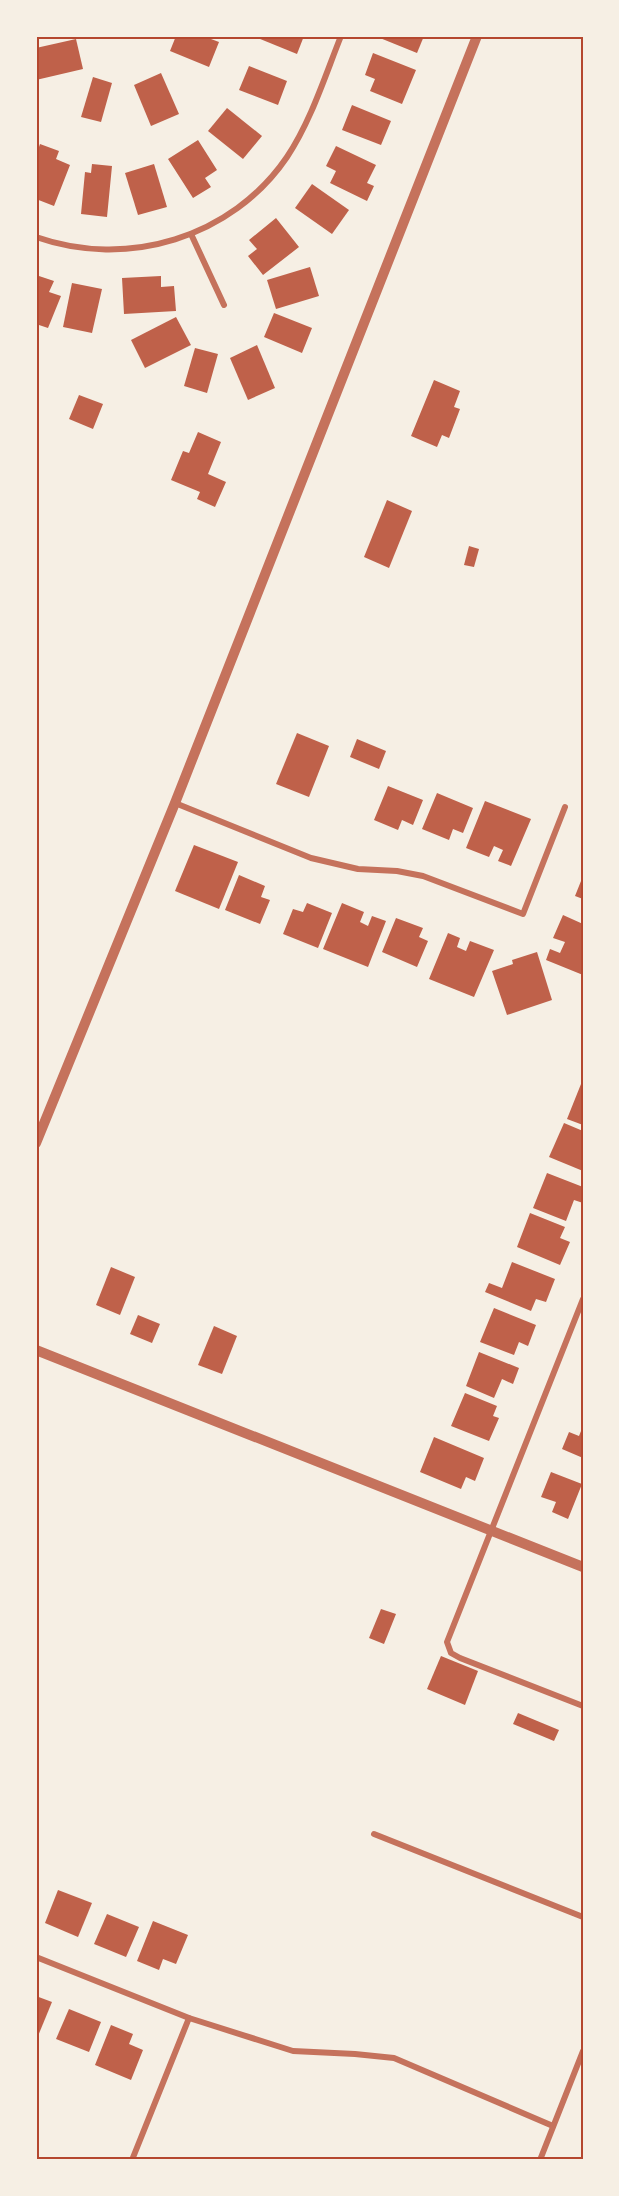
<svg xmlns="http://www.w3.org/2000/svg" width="619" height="2196" viewBox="0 0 619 2196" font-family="Rubik,sans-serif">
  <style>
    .building { fill: #bf614a }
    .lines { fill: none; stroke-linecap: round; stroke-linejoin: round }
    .minor { stroke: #c5725c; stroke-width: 6 }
    .tertiary { stroke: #c5725c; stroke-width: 10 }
    .neatline { fill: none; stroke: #b5482f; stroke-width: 2 }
  </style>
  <rect width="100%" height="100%" fill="#f6efe4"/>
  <!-- building -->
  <g class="building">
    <polygon points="176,36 203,36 219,42 209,67 170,51"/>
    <polygon points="253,36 304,36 297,54"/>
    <polygon points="375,36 424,36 417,53"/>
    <polygon points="76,39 83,69 36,80 36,48"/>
    <polygon points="373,53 416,70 402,104 370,91 375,79 365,75"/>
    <polygon points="249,66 287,81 278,105 239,90"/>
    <polygon points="161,73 179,114 151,126 134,85"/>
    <polygon points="93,77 112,83 101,122 81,117"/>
    <polygon points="352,105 391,121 381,145 342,130"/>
    <polygon points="227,108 262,136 243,159 208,131"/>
    <polygon points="198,140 217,170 205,178 211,187 193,198 168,159"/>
    <polygon points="40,144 59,151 56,159 70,165 54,206 36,199 36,156"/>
    <polygon points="336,146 376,165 367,183 374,186 367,201 330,183 336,171 326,166"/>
    <polygon points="92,164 112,166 107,217 81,214 85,172 91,173"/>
    <polygon points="154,164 167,207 138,215 125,173"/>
    <polygon points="312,184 349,210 332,234 295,208"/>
    <polygon points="276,218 299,247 263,275 248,256 257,249 249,240"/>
    <polygon points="310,267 319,296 276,309 267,280"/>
    <polygon points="36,275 54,281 49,292 61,296 48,328 36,324"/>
    <polygon points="161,276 161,287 174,286 176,311 124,314 122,278"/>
    <polygon points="72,283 102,289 92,333 63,327"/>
    <polygon points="274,313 312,328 302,353 264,337"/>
    <polygon points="176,317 191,345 145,368 131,340"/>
    <polygon points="257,345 275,388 248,400 230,358"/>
    <polygon points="195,348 218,354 207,393 184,386"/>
    <polygon points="434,380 460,391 454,407 460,409 449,438 442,435 437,447 411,436"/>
    <polygon points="79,395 103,404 93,429 69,419"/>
    <polygon points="198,432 221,442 208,474 226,482 215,507 197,499 200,492 171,480 183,451 189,453"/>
    <polygon points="387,500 412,511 389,568 364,557"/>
    <polygon points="469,546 479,549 474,567 464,565"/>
    <polygon points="297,733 329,746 309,797 276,784"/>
    <polygon points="357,739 386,751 379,769 350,757"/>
    <polygon points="388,786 423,800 413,825 402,820 398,830 374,820"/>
    <polygon points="437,793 473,808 463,833 453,829 449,840 422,829"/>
    <polygon points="485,801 531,819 511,866 498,861 503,850 494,846 489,857 466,848"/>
    <polygon points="194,845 238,862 219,909 175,891"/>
    <polygon points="239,875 265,886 261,897 270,900 260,924 225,910"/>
    <polygon points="583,876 583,899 575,896"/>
    <polygon points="307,903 332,913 318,948 283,934 293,909 303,912"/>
    <polygon points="342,903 364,912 360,922 368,926 372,916 386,921 368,967 323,949"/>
    <polygon points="563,915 583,924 583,975 546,960 550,949 560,953 565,942 553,938"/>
    <polygon points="396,918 423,928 419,937 428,941 417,967 382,952"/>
    <polygon points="448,933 460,938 457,947 466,951 470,941 494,950 474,997 429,979"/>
    <polygon points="537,952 552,1000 507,1015 492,971 513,964 512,960"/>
    <polygon points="581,1084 583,1085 583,1125 567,1119"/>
    <polygon points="564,1123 583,1131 583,1171 549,1157"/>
    <polygon points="547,1173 583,1187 583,1203 574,1200 566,1221 533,1208"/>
    <polygon points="530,1213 565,1227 560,1238 570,1242 560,1265 517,1247"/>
    <polygon points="512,1262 555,1279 546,1302 536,1299 531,1311 485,1292 489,1283 502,1288"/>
    <polygon points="111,1267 135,1277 120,1315 96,1305"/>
    <polygon points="494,1308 536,1325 528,1346 519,1342 514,1355 480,1342"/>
    <polygon points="138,1315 160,1324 152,1343 130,1334"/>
    <polygon points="214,1326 237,1336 222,1374 198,1365"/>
    <polygon points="479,1352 519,1368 513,1384 502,1379 494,1398 466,1386"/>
    <polygon points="465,1393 497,1406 493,1416 499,1418 489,1441 451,1426"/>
    <polygon points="583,1426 583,1458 562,1449 569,1432 579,1436"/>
    <polygon points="434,1437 484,1458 475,1481 466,1477 461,1489 420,1472"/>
    <polygon points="551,1472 582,1484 568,1519 552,1512 556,1502 541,1497"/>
    <polygon points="381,1609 396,1614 384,1644 369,1638"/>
    <polygon points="441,1656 478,1671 465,1705 427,1689"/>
    <polygon points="518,1713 559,1730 554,1741 513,1724"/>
    <polygon points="58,1890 92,1903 78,1937 45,1923"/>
    <polygon points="107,1914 139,1927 126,1957 94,1944"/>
    <polygon points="153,1921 188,1935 176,1964 163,1959 159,1970 137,1961"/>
    <polygon points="36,1996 52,2002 38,2036 36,2035"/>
    <polygon points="69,2009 101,2022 89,2052 56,2039"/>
    <polygon points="111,2025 133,2034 129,2044 143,2050 131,2080 95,2065"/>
  </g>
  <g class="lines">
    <!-- minor -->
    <g class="minor">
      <polyline points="191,234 224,305"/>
      <path d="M36 237C127 269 232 238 287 157 311 121 325 76 341 36"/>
      <polyline points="175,803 311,858 358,869 397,871 423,876 523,914 565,807"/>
      <polyline points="583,1299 447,1642 451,1653 460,1658 583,1706"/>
      <polyline points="374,1834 583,1917"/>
      <polyline points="36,1957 189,2018 293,2051 355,2054 394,2058 553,2126"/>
      <polyline points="36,2160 37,2160"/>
      <polyline points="132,2160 189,2018"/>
      <polyline points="540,2160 583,2051"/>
    </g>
    <!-- tertiary -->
    <g class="tertiary">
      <polyline points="36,1143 175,803 477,36"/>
      <polyline points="36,1350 583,1567"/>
    </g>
  </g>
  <!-- border -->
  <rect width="619" height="2196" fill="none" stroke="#f6efe4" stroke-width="75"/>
  <rect x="38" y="38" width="544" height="2120" class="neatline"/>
</svg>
